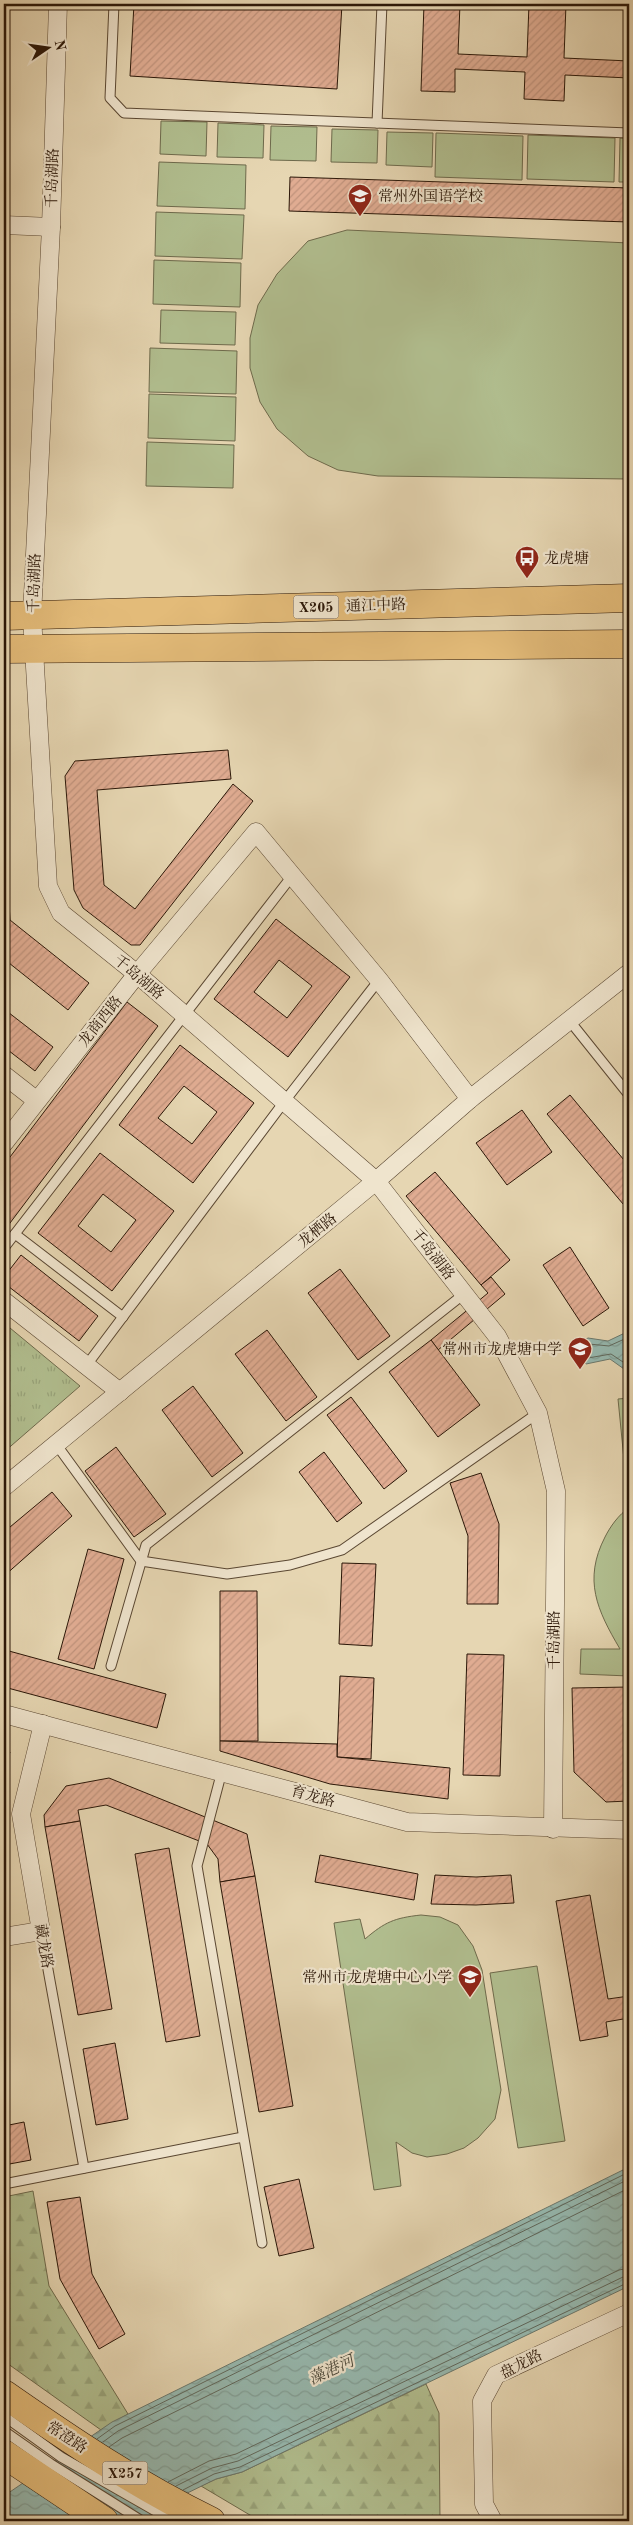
<svg xmlns="http://www.w3.org/2000/svg" width="633" height="2525" viewBox="0 0 633 2525" font-family="'Old Standard TT','Noto Serif SC',serif">
  <style>
    .green { fill: #b1be8f; stroke: #6e6a4c }
    .forest { fill: url(#forest-firs); stroke: #6e6a4c }
    .park { fill: url(#park-tufts); stroke: #6e6a4c }
    .water { fill: url(#water-waves); stroke: #6b786d }
    .lines { fill: none; stroke-linecap: round; stroke-linejoin: round }
    .shore { stroke: #60685c; stroke-width: 1 }
    .building { fill: url(#building-hatch); stroke: #2b1708; fill-rule: evenodd }
    .service-casing { stroke: #5a4732; stroke-width: 11 }
    .minor-casing { stroke: #5a4732; stroke-width: 19 }
    .primary-casing { stroke: #2b1708; stroke-width: 29 }
    .service { stroke: #efe4cd; stroke-width: 9 }
    .minor { stroke: #efe4cd; stroke-width: 18 }
    .primary { stroke: #e3bb79; stroke-width: 28 }
    .labels { text-anchor: middle; stroke-width: 4.5; stroke-linejoin: round; paint-order: stroke }
    .shield { fill: #efe4cd; stroke: #665443; stroke-width: 1 }
    .shield-label { font-size: 14px; font-weight: bold; fill: #2b1708 }
    .street-label { font-size: 15px; fill: #2b1708; stroke: #efe4cd }
    .poi-label { font-size: 15px; fill: #2b1708; stroke: #efe4cd; text-anchor: start }
    .water-label { font-size: 16px; font-style: italic; fill: #4b483a; stroke: #efe4cd }
  </style>
  <defs>
    <pattern id="forest-firs" width="22" height="20" patternUnits="userSpaceOnUse" patternTransform="scale(1.25)"><rect width="22" height="20" fill="#b1be8f"/><path d="M5 1l3.5 6h-7zM16 11l3.5 6h-7z" fill="#98a37a"/></pattern>
    <pattern id="park-tufts" width="24" height="20" patternUnits="userSpaceOnUse" patternTransform="scale(1.25)"><rect width="24" height="20" fill="#b1be8f"/><path d="M3 7l-1-3M5 7V3M7 7l1-3M15 17l-1-3M17 17v-4M19 17l1-3" fill="none" stroke="#98a37a"/></pattern>
    <pattern id="water-waves" width="16" height="10" patternUnits="userSpaceOnUse" patternTransform="scale(1.25)"><rect width="16" height="10" fill="#96b9b0"/><path d="M0 5q4-4 8 0t8 0" fill="none" stroke="#819e96"/></pattern>
    <pattern id="building-hatch" width="6" height="6" patternUnits="userSpaceOnUse" patternTransform="scale(1.25)"><rect width="6" height="6" fill="#e0ac92"/><path d="M-1 1l2-2M0 6l6-6M5 7l2-2" fill="none" stroke="#c0937c"/></pattern>
  </defs>
  <rect width="100%" height="100%" fill="#e6d6b2"/>
  <filter id="stains"><feTurbulence type="fractalNoise" baseFrequency=".004" numOctaves="4"/><feColorMatrix values="0 0 0 0 .2 0 0 0 0 .09 0 0 0 0 .02 0 0 0 .5 -.17"/></filter>
  <radialGradient id="worn" r=".72"><stop offset=".6" stop-color="#630" stop-opacity="0"/><stop offset="1" stop-color="#630" stop-opacity=".3"/></radialGradient>
  <!-- green -->
  <g class="green">
    <polygon points="161,121 207,122 206,156 160,154"/>
    <polygon points="218,123 264,125 263,158 217,157"/>
    <polygon points="271,126 317,127 316,161 270,160"/>
    <polygon points="332,129 378,130 377,163 331,162"/>
    <polygon points="387,132 433,133 432,167 386,165"/>
    <polygon points="436,133 523,136 522,180 435,177"/>
    <polygon points="528,135 615,138 614,182 527,179"/>
    <polygon points="620,138 629,138 629,182 619,182"/>
    <polygon points="159,162 246,165 245,209 157,206"/>
    <polygon points="156,212 244,215 242,259 155,256"/>
    <polygon points="347,230 629,243 629,479 378,476 338,470 308,456 277,429 260,402 250,368 250,338 258,305 277,274 308,241"/>
    <polygon points="154,260 241,263 240,307 153,304"/>
    <polygon points="161,310 236,312 235,345 160,343"/>
    <polygon points="150,348 237,351 236,394 149,392"/>
    <polygon points="149,394 236,397 235,441 148,438"/>
    <polygon points="147,442 234,445 233,488 146,486"/>
    <polygon points="629,1398 629,1490 627,1490 618,1399"/>
    <path d="M629 1508V1676L580 1674 581 1649H620C597 1610 583 1580 605 1537 610 1527 619 1514 629 1508Z"/>
    <path d="M421 1915 440 1917 458 1925 473 1946 482 1970 501 2090 495 2119 478 2138 464 2148 447 2154 427 2157 412 2153 396 2142 401 2186 374 2190 334 1923 360 1919 365 1939C385 1922 394 1918 421 1915Z"/>
    <polygon points="537,1966 565,2141 518,2148 490,1973"/>
  </g>
  <!-- forest -->
  <g class="forest">
    <polygon points="33,2191 49,2286 128,2414 101,2430 4,2361 4,2197"/>
    <polygon points="426,2384 439,2413 440,2521 260,2521 201,2486 216,2479 242,2472"/>
  </g>
  <!-- park -->
  <polygon class="park" points="4,1323 80,1386 4,1452"/>
  <!-- water -->
  <g class="water">
    <polygon points="629,1331 629,1365 624,1369 610,1359 586,1364 578,1356 577,1344 588,1338 608,1341"/>
    <polygon points="629,2167 629,2286 242,2472 216,2479 171,2501 141,2521 4,2521 4,2496 112,2422"/>
  </g>
  <g class="lines">
    <!-- shore -->
    <g class="shore">
      <polyline points="629,1337 609,1346 589,1344 582,1349 583,1354 588,1358 611,1354 623,1362 629,1362"/>
      <polyline points="97,2439 115,2426 629,2172"/>
      <polyline points="103,2442 118,2431 629,2179"/>
      <polyline points="109,2447 122,2438 629,2188"/>
      <polyline points="168,2482 209,2461 236,2454 619,2270 629,2268"/>
      <polyline points="176,2486 212,2468 238,2461 623,2277 629,2276"/>
      <polyline points="183,2490 214,2474 240,2467 629,2282"/>
    </g>
  </g>
  <!-- building -->
  <g class="building">
    <polygon points="134,4 342,4 337,89 130,76"/>
    <polygon points="424,4 460,4 458,54 527,57 529,4 566,4 564,58 629,61 629,78 565,75 564,101 524,99 525,72 455,69 455,92 421,91"/>
    <polygon points="290,177 629,188 629,222 289,211"/>
    <polygon points="228,750 231,779 97,790 104,885 135,909 233,784 253,801 140,945 131,945 83,908 74,890 65,776 75,761"/>
    <polygon points="4,817 10,920 89,983 68,1010 4,959"/>
    <path d="M276 919 350 977 288 1057 214 999ZM279 960 312 986 287 1018 254 992Z"/>
    <polygon points="127,1002 158,1026 4,1231 4,1165"/>
    <polygon points="4,1009 53,1047 35,1071 4,1047"/>
    <path d="M180 1045 254 1103 193 1183 119 1125ZM184 1086 217 1112 192 1144 158 1118Z"/>
    <polygon points="4,1095 9,1100 4,1107"/>
    <polygon points="570,1095 629,1166 629,1211 547,1114"/>
    <polygon points="522,1110 552,1152 507,1185 476,1143"/>
    <path d="M100 1153 174 1211 112 1291 38 1233ZM103 1194 136 1220 111 1252 78 1226Z"/>
    <polygon points="435,1172 510,1260 481,1285 406,1196"/>
    <polygon points="570,1247 609,1308 583,1326 543,1265"/>
    <polygon points="21,1255 98,1316 79,1341 4,1283 4,1277"/>
    <polygon points="340,1269 390,1336 358,1360 308,1293"/>
    <polygon points="491,1277 505,1294 438,1350 431,1340 488,1293 481,1285"/>
    <polygon points="267,1330 317,1397 286,1421 235,1354"/>
    <polygon points="431,1340 480,1405 438,1437 389,1372"/>
    <polygon points="193,1386 243,1453 212,1477 162,1410"/>
    <polygon points="351,1397 407,1471 384,1489 327,1415"/>
    <polygon points="116,1447 166,1514 134,1537 85,1471"/>
    <polygon points="324,1452 362,1503 337,1522 299,1472"/>
    <polygon points="481,1473 499,1524 498,1604 467,1604 468,1536 450,1483"/>
    <polygon points="52,1492 72,1516 4,1576 4,1532"/>
    <polygon points="88,1549 124,1559 94,1669 58,1659"/>
    <polygon points="342,1563 376,1564 372,1646 339,1644"/>
    <polygon points="220,1591 257,1591 258,1741 220,1741"/>
    <polygon points="9,1651 166,1694 157,1728 4,1687 4,1672"/>
    <polygon points="467,1654 504,1655 500,1776 463,1775"/>
    <polygon points="340,1676 374,1678 371,1759 337,1757"/>
    <polygon points="629,1687 629,1801 606,1802 574,1772 572,1688"/>
    <polygon points="220,1741 337,1744 337,1757 450,1768 448,1799 330,1784 220,1751"/>
    <polygon points="4,1750 10,1752 4,1771"/>
    <polygon points="109,1778 247,1834 255,1876 220,1882 218,1859 207,1844 106,1805 78,1810 80,1821 45,1827 44,1815 66,1786"/>
    <polygon points="80,1821 112,2009 78,2015 45,1827"/>
    <polygon points="169,1848 200,2036 166,2042 135,1854"/>
    <polygon points="320,1855 418,1874 414,1900 315,1882"/>
    <polygon points="435,1875 476,1877 511,1875 514,1903 476,1905 431,1904"/>
    <polygon points="255,1876 293,2106 259,2112 220,1882"/>
    <polygon points="590,1895 608,1999 629,1996 629,2018 606,2022 608,2036 580,2041 556,1901"/>
    <polygon points="115,2043 128,2119 96,2125 83,2049"/>
    <polygon points="24,2122 31,2160 4,2165 4,2126"/>
    <polygon points="299,2179 314,2248 279,2256 264,2187"/>
    <polygon points="80,2197 92,2274 125,2334 99,2349 60,2279 47,2202"/>
  </g>
  <g class="lines">
    <defs>
      <g id="service">
        <polyline points="114,4 110,98 124,113 629,133"/>
        <polyline points="377,123 382,4"/>
        <polyline points="569,1020 629,1095"/>
        <polyline points="15,1234 123,1317"/>
        <polyline points="4,1248 292,876"/>
        <polyline points="86,1366 284,1102 379,980"/>
        <polyline points="56,1444 141,1561 227,1574 290,1565 342,1550 538,1413"/>
        <polyline points="111,1666 146,1545 464,1294"/>
        <polyline points="222,1771 197,1866 262,2243"/>
        <polyline points="41,1931 84,2168"/>
        <polyline points="4,2184 243,2137"/>
        <polyline points="4,2416 61,2457 173,2521"/>
        <polyline points="4,2431 51,2464 142,2521"/>
      </g>
      <g id="minor">
        <polyline points="58,4 51,227 32,616 48,886 61,913 137,974 376,1181 497,1336 538,1413 556,1491 553,1829"/>
        <polyline points="4,225 51,227"/>
        <polyline points="4,1075 36,1100"/>
        <polyline points="4,1143 137,974 256,832 379,980 470,1099"/>
        <polyline points="4,1301 120,1392"/>
        <polyline points="4,1487 376,1181 470,1099 629,973"/>
        <polyline points="4,1714 407,1822 629,1830"/>
        <polyline points="4,1937 41,1931 21,1814 43,1724"/>
        <polyline points="493,2521 484,2504 482,2401 496,2375 629,2313"/>
      </g>
      <g id="primary">
        <polyline points="4,616 629,598"/>
        <polyline points="4,649 629,644"/>
        <path d="M4 2394C70 2440 138 2486 211 2521"/>
        <polyline points="4,2454 104,2521"/>
      </g>
    </defs>
    <!-- service casing -->
    <use href="#service" class="service-casing"/>
    <!-- minor casing -->
    <use href="#minor" class="minor-casing"/>
    <!-- primary casing -->
    <use href="#primary" class="primary-casing"/>
    <!-- service -->
    <use href="#service" class="service"/>
    <!-- minor -->
    <use href="#minor" class="minor"/>
    <!-- primary -->
    <use href="#primary" class="primary"/>
  </g>
  <!-- icons -->
  <defs>
    <symbol id="school-pin" viewBox="-11 -11 22 30"><path d="M0 17L-7.5 6A9.5 9.5 0 1 1 7.5 6Z" fill="#8f2418" stroke="#efe4cd"/><path d="M0-5L7-2L0 1L-7-2ZM-4 1L0 2.5L4 1V4Q0 6-4 4Z" fill="#fff"/></symbol>
    <symbol id="bus-pin" viewBox="-11 -11 22 30"><path d="M0 17L-7.5 6A9.5 9.5 0 1 1 7.5 6Z" fill="#8f2418" stroke="#efe4cd"/><path d="M-5-6H5V4H4V6H2V4H-2V6H-4V4H-5ZM-3.5-4V0h7V-4ZM-3.5 1.2v1.5H-2V1.2ZM2 1.2v1.5H3.5V1.2Z" fill="#fff"/></symbol>
  </defs>
  <g fill-rule="evenodd">
    <use href="#school-pin" x="346" y="182" width="28" height="38"/>
    <use href="#bus-pin" x="513" y="544" width="28" height="38"/>
    <use href="#school-pin" x="566" y="1335" width="28" height="38"/>
    <use href="#school-pin" x="456" y="1963" width="28" height="38"/>
  </g>
  <g class="labels">
    <!-- shield labels -->
    <g class="shield">
      <rect x="293.5" y="595.5" width="45" height="23" rx="4"/>
      <rect x="102.5" y="2461.5" width="45" height="23" rx="4"/>
    </g>
    <g class="shield-label">
      <text x="316" y="612">X205</text>
      <text x="125" y="2478">X257</text>
    </g>
    <!-- street labels -->
    <g class="street-label">
      <text transform="translate(52 178) rotate(-88)" y="5">千岛湖路</text>
      <text transform="translate(34 583) rotate(-88)" y="5">千岛湖路</text>
      <text transform="translate(376 605) rotate(-2)" y="5">通江中路</text>
      <text transform="translate(139 977) rotate(40)" y="5">千岛湖路</text>
      <text transform="translate(100 1021) rotate(-51)" y="5">龙商西路</text>
      <text transform="translate(317 1230) rotate(-39)" y="5">龙栖路</text>
      <text transform="translate(433 1254) rotate(52)" y="5">千岛湖路</text>
      <text transform="translate(554 1640) rotate(-90)" y="5">千岛湖路</text>
      <text transform="translate(313 1796) rotate(15)" y="5">育龙路</text>
      <text transform="translate(44 1946) rotate(80)" y="5">藏龙路</text>
      <text transform="translate(521 2364) rotate(-27)" y="5">盘龙路</text>
      <text transform="translate(67 2437) rotate(33)" y="5">常澄路</text>
    </g>
    <!-- poi labels -->
    <g class="poi-label">
      <text x="378" y="201">常州外国语学校</text>
      <text x="544" y="563">龙虎塘</text>
      <text x="562" y="1354" text-anchor="end">常州市龙虎塘中学</text>
      <text x="452" y="1982" text-anchor="end">常州市龙虎塘中心小学</text>
    </g>
    <!-- water labels -->
    <g class="water-label">
      <text transform="translate(331 2369) rotate(-25)" y="6">藻港河</text>
    </g>
  </g>
  <!-- margin -->
  <rect width="633" height="2525" fill="none" stroke="#e6d6b2" stroke-width="20"/>
  <rect x="5" y="5" width="623" height="2515" fill="none" stroke="#2b1708" stroke-width="2.5"/>
  <rect x="10" y="10" width="613" height="2505" fill="none" stroke="#2b1708"/>
  <!-- north arrow -->
  <g transform="translate(48 48) rotate(77)" stroke="#efe4cd" stroke-width="4" paint-order="stroke">
  <path d="M0-4L9 19L0 12L-9 19Z" fill="#2b1708"/>
  <text y="-8" font-size="14" font-weight="bold" text-anchor="middle" fill="#2b1708">N</text>
  </g>
  <rect width="100%" height="100%" filter="url(#stains)"/>
  <rect width="100%" height="100%" fill="url(#worn)"/>
</svg>
